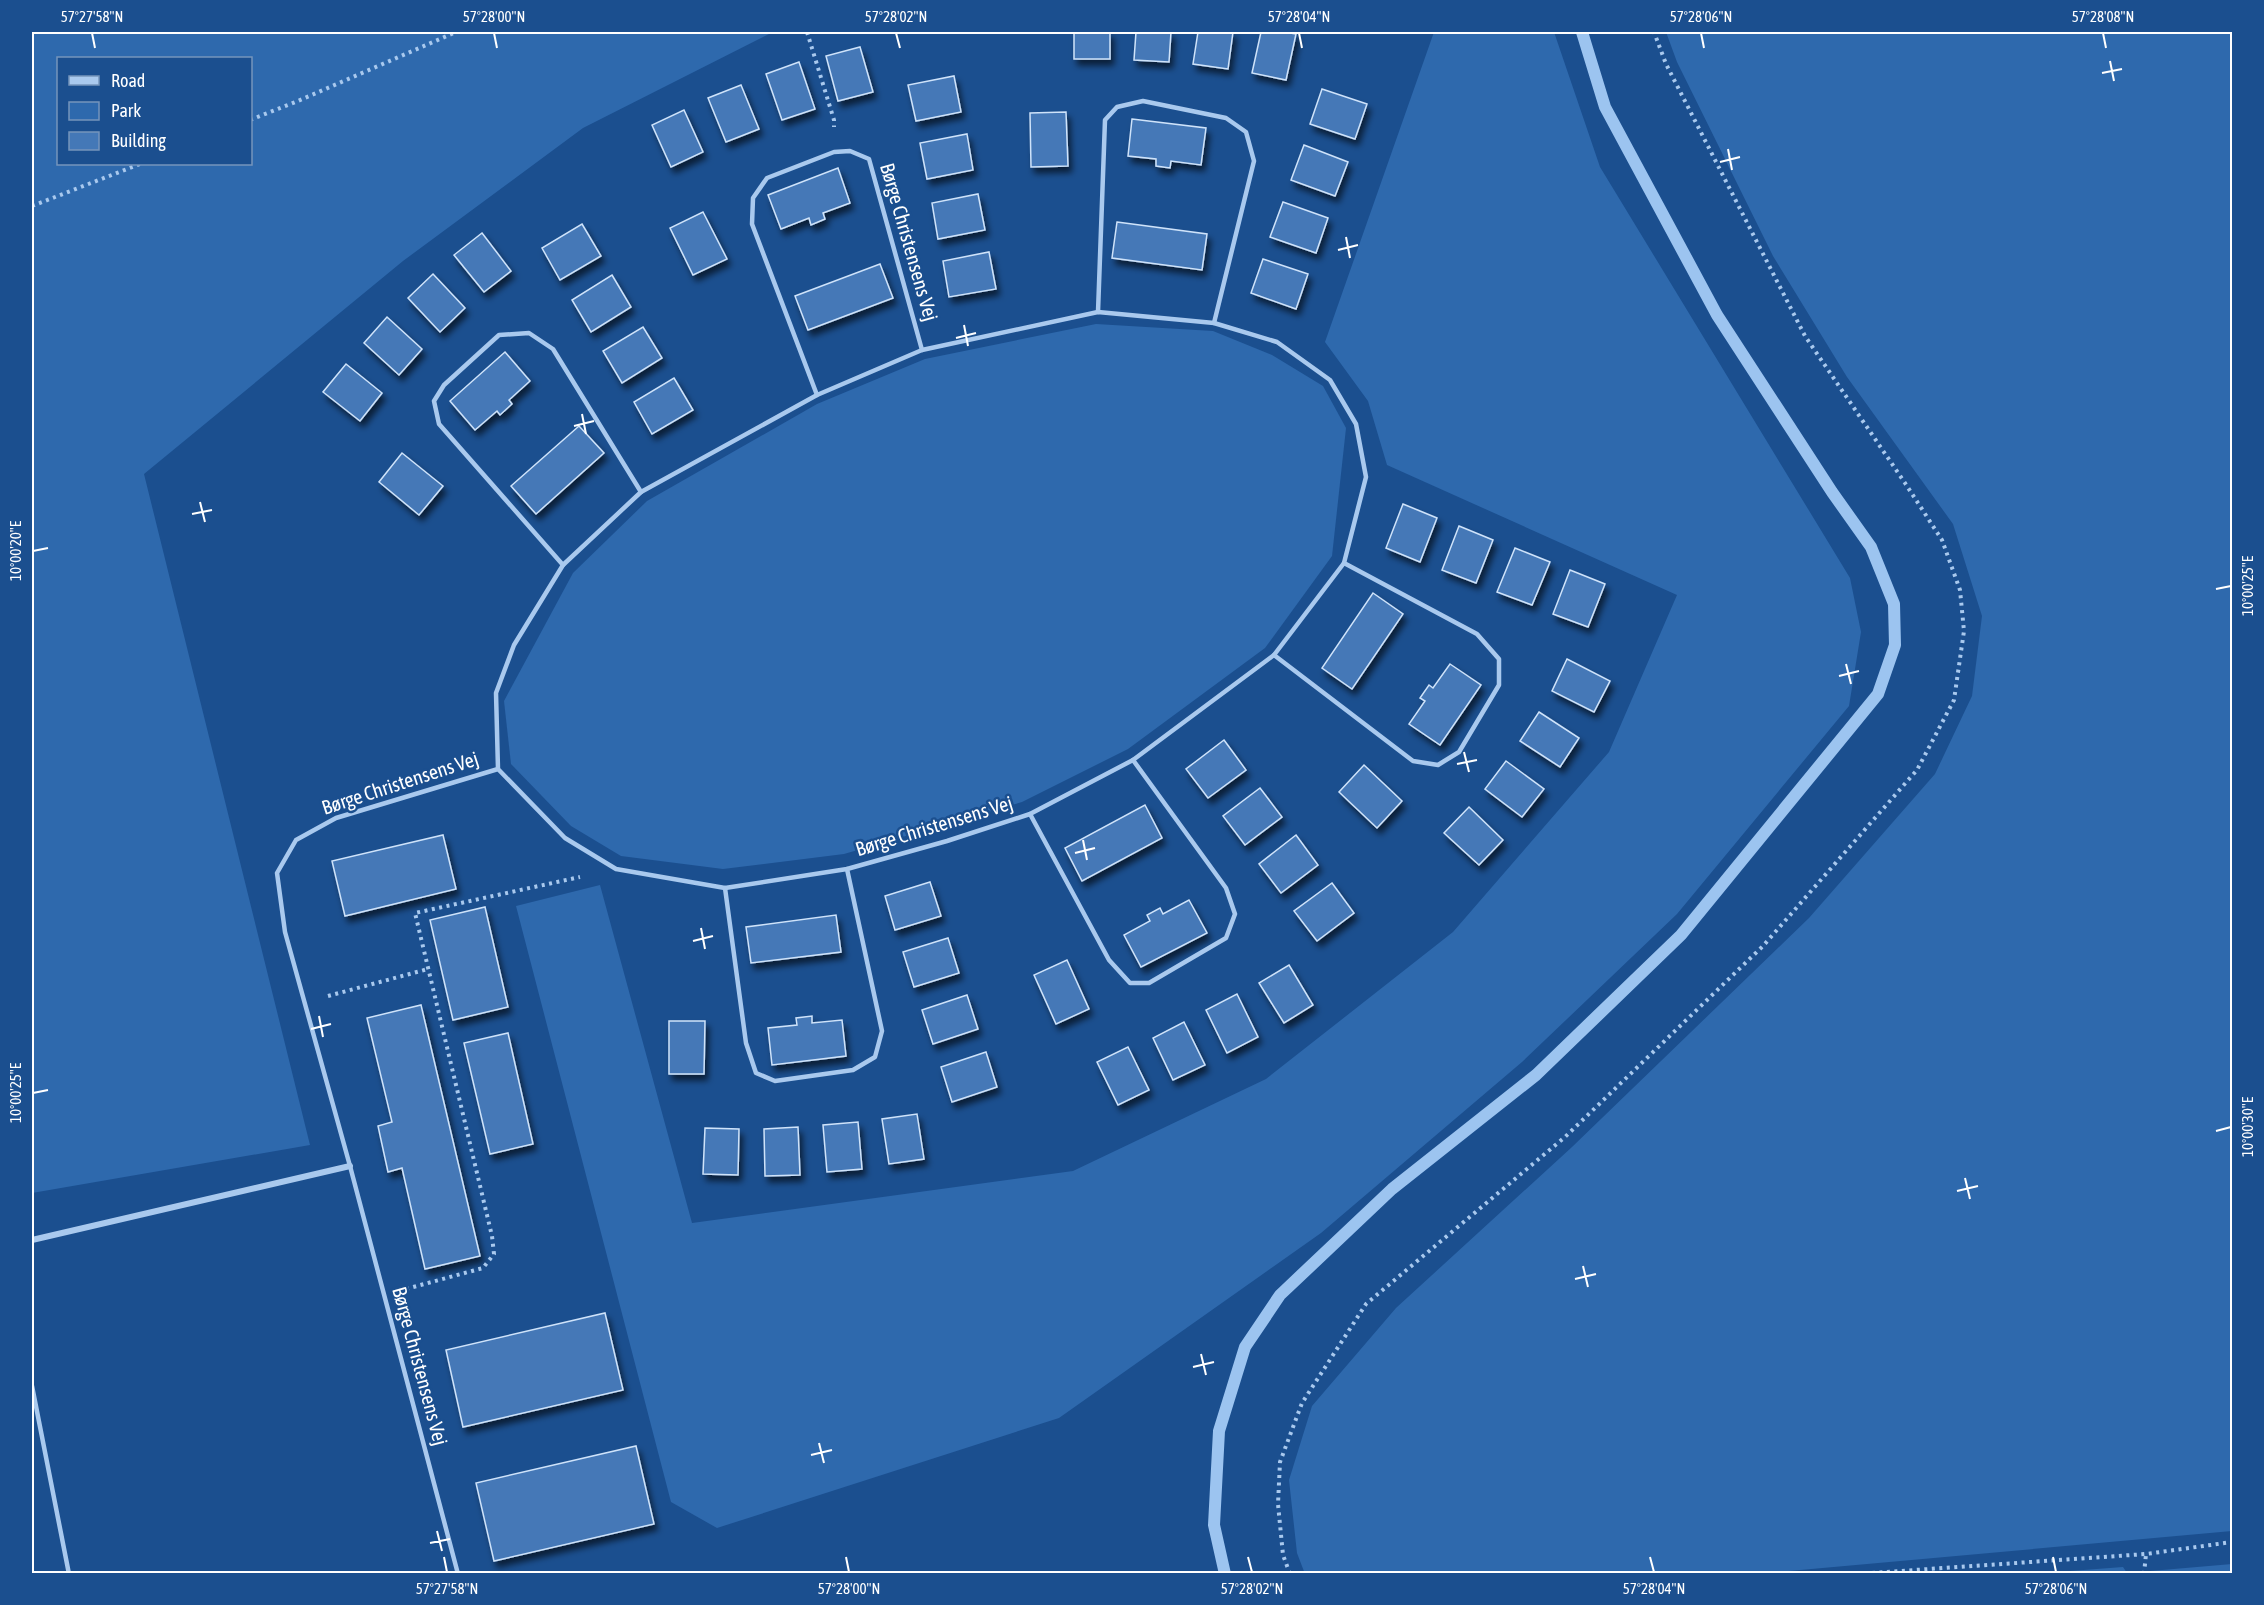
<svg xmlns="http://www.w3.org/2000/svg" width="2264" height="1605" viewBox="0 0 2264 1605" font-family="'Asap Condensed',sans-serif">
  <style>
    .green { fill: #2e69ad; fill-rule: evenodd }
    .lines { fill: none; stroke-linecap: round; stroke-linejoin: round }
    .stream { stroke: #9cc4f0; stroke-width: 12 }
    .building { fill: #4478b7; stroke: #cfe3fa; stroke-width: 1.5; filter: url(#shadow) }
    .path { stroke: #a9c9ee; stroke-width: 4; stroke-dasharray: 3 4.5; stroke-linecap: butt }
    .service { stroke: #a9c9ee; stroke-width: 4.5 }
    .minor { stroke: #a9c9ee; stroke-width: 6 }
    .ticks { fill: none; stroke: #fff; stroke-width: 2 }
    .labels { text-anchor: middle; stroke-width: 5; stroke-linejoin: round; paint-order: stroke }
    .street-label { font-size: 20px; fill: #fff; stroke: #1b4f8f }
    .neatline { fill: none; stroke: #fff; stroke-width: 2 }
    .ticks-label { font-size: 15px; text-anchor: middle; fill: #fff }
  </style>
  <defs>
    <filter id="shadow"><feDropShadow dx="3.5" dy="6" stdDeviation="3" flood-color="#0009"/></filter>
  </defs>
  <rect width="100%" height="100%" fill="#1b4f8f"/>
  <!-- green -->
  <g class="green">
    <path d="M32 32H773L583 128 403 261 144 474 310 1145 32 1193ZM250 58V164H58V58Z"/>
    <polygon points="1434,32 1554,32 1600,167 1850,578 1861,632 1849,706 1677,914 1522,1062 1321,1233 1059,1418 717,1528 671,1502 516,906 600,885 692,1223 1073,1171 1266,1079 1453,932 1609,752 1677,595 1387,465 1368,401 1325,342"/>
    <polygon points="1666,32 2232,32 2232,1531 1767,1573 1305,1574 1297,1553 1289,1480 1312,1406 1396,1308 1572,1147 1809,918 1935,774 1972,696 1982,616 1953,524 1847,377 1773,256 1677,62"/>
    <polygon points="1096,324 1213,331 1272,355 1323,386 1346,428 1332,556 1265,648 1128,749 1022,802 844,854 723,869 621,856 571,826 511,764 504,701 573,573 647,501 817,404 925,359"/>
    <polygon points="2232,1564 2232,1573 2044,1573 2123,1567 2127,1573"/>
  </g>
  <g class="lines">
    <!-- stream -->
    <polyline class="stream" points="1225,1574 1214,1525 1219,1431 1245,1347 1280,1295 1392,1189 1536,1075 1681,935 1878,694 1895,645 1894,604 1871,547 1832,492 1717,315 1605,107 1582,32"/>
  </g>
  <!-- building -->
  <g class="building">
    <rect x="1074" y="32" width="36" height="27"/>
    <polygon points="1136,32 1171,32 1169,62 1134,60"/>
    <polygon points="1198,32 1233,32 1228,69 1193,64"/>
    <polygon points="1261,32 1284,32 1296,34 1286,80 1252,73"/>
    <polygon points="860,47 873,92 838,101 826,56"/>
    <polygon points="799,62 815,109 782,120 766,74"/>
    <polygon points="954,76 961,112 916,121 908,85"/>
    <polygon points="741,85 759,129 726,142 708,98"/>
    <polygon points="1322,89 1367,104 1355,139 1310,124"/>
    <polygon points="684,110 703,152 671,167 652,125"/>
    <polygon points="1066,112 1068,166 1031,167 1030,113"/>
    <polygon points="1132,119 1206,128 1201,165 1171,161 1170,168 1156,166 1156,159 1128,156"/>
    <polygon points="967,134 973,170 927,179 920,143"/>
    <polygon points="1304,145 1348,162 1335,196 1291,180"/>
    <polygon points="838,168 850,203 823,213 825,219 811,225 809,218 781,229 768,195"/>
    <polygon points="978,194 985,230 938,239 932,203"/>
    <polygon points="1283,202 1328,218 1316,253 1270,237"/>
    <polygon points="703,212 727,259 693,275 670,228"/>
    <polygon points="1117,222 1207,234 1202,270 1112,258"/>
    <polygon points="582,224 601,256 560,280 542,248"/>
    <polygon points="482,233 511,271 484,292 454,255"/>
    <polygon points="989,252 996,289 949,297 943,261"/>
    <polygon points="1263,259 1308,274 1296,309 1251,293"/>
    <polygon points="880,264 893,298 808,330 795,296"/>
    <polygon points="433,274 465,308 440,332 408,298"/>
    <polygon points="612,275 631,307 591,332 572,300"/>
    <polygon points="387,317 422,349 399,375 364,343"/>
    <polygon points="643,327 662,358 622,383 603,351"/>
    <polygon points="505,352 530,381 509,400 512,404 500,415 497,411 475,430 450,401"/>
    <polygon points="346,364 382,393 360,421 323,392"/>
    <polygon points="674,378 693,410 652,434 634,402"/>
    <polygon points="579,426 604,453 536,514 511,486"/>
    <polygon points="402,453 443,486 419,515 379,482"/>
    <polygon points="1403,504 1437,518 1420,562 1386,548"/>
    <polygon points="1459,526 1493,540 1476,583 1442,570"/>
    <polygon points="1515,548 1550,562 1532,605 1497,592"/>
    <polygon points="1570,570 1605,584 1588,627 1553,614"/>
    <polygon points="1373,593 1403,614 1352,689 1322,668"/>
    <polygon points="1567,659 1610,681 1594,712 1552,691"/>
    <polygon points="1450,664 1481,685 1440,745 1409,724 1425,701 1420,698 1429,685 1433,688"/>
    <polygon points="1539,712 1579,738 1560,767 1520,741"/>
    <polygon points="1224,740 1246,770 1208,798 1186,769"/>
    <polygon points="1506,761 1544,789 1522,817 1485,789"/>
    <polygon points="1364,765 1402,801 1377,828 1339,792"/>
    <polygon points="1260,788 1282,817 1245,845 1223,816"/>
    <polygon points="1145,805 1162,838 1082,881 1065,848"/>
    <polygon points="1469,807 1503,840 1479,865 1444,833"/>
    <polygon points="443,835 456,889 345,916 332,861"/>
    <polygon points="1296,835 1318,865 1281,893 1259,864"/>
    <polygon points="930,882 941,916 895,930 885,896"/>
    <polygon points="1332,883 1354,913 1317,941 1294,911"/>
    <polygon points="1189,900 1207,933 1141,967 1124,935 1150,921 1147,915 1160,908 1163,914"/>
    <polygon points="485,907 508,1007 453,1020 430,920"/>
    <polygon points="836,915 841,952 751,963 746,927"/>
    <polygon points="948,938 959,973 914,987 903,952"/>
    <polygon points="1067,960 1089,1009 1056,1024 1034,975"/>
    <polygon points="1289,965 1313,1005 1284,1023 1259,983"/>
    <polygon points="1237,994 1258,1037 1227,1053 1206,1010"/>
    <polygon points="967,995 978,1029 933,1044 922,1010"/>
    <polygon points="421,1005 480,1256 425,1269 402,1168 388,1172 378,1126 392,1122 367,1018"/>
    <polygon points="812,1016 812,1023 842,1020 846,1056 772,1065 768,1028 797,1025 796,1018"/>
    <polygon points="669,1021 705,1021 704,1074 669,1074"/>
    <polygon points="1184,1022 1205,1065 1173,1080 1153,1038"/>
    <polygon points="508,1033 533,1144 490,1154 464,1043"/>
    <polygon points="1128,1047 1149,1090 1118,1105 1097,1062"/>
    <polygon points="986,1052 997,1087 952,1102 941,1067"/>
    <polygon points="917,1114 924,1159 889,1164 882,1119"/>
    <polygon points="858,1122 862,1169 827,1172 823,1125"/>
    <polygon points="798,1127 800,1175 765,1176 764,1129"/>
    <polygon points="705,1128 739,1129 738,1175 703,1174"/>
    <polygon points="605,1313 623,1390 463,1427 446,1350"/>
    <polygon points="636,1446 654,1524 494,1561 476,1483"/>
  </g>
  <g class="lines">
    <!-- path -->
    <g class="path">
      <polyline points="807,32 834,120 834,127"/>
      <polyline points="250,120 298,101 456,32"/>
      <polyline points="32,206 140,164"/>
      <polyline points="328,996 428,969"/>
      <polyline points="406,1289 483,1268 494,1254 492,1236 415,913 580,877"/>
      <polyline points="1290,1574 1283,1555 1278,1504 1280,1462 1302,1403 1366,1304 1565,1137 1763,946 1917,770 1954,700 1964,631 1960,590 1942,540 1905,483 1805,336 1666,64 1654,32"/>
      <polyline points="1857,1574 2146,1554 2232,1542"/>
      <polyline points="2144,1574 2146,1554"/>
    </g>
    <!-- service -->
    <g class="service">
      <polyline points="1098,312 1105,120 1117,107 1143,101 1226,118 1246,132 1254,161 1214,323"/>
      <polyline points="817,395 752,224 753,198 767,178 834,152 850,151 869,159 922,350"/>
      <polyline points="563,565 439,424 434,401 444,385 499,335 529,333 553,349 641,492"/>
      <polyline points="1274,655 1413,761 1438,765 1459,752 1499,685 1499,659 1477,634 1344,563"/>
      <polyline points="1030,814 1109,960 1130,983 1149,983 1226,938 1235,914 1226,888 1133,760"/>
      <polyline points="725,888 746,1043 756,1073 775,1081 853,1070 875,1057 882,1031 847,869"/>
      <polyline points="32,1386 69,1574"/>
      <polyline points="458,1574 350,1166 285,932 277,873 296,840 336,818 498,769 565,838 616,869 725,888 847,869 947,841 1030,814 1133,760 1274,655 1344,563 1366,477 1356,424 1330,380 1277,342 1214,323 1098,312 922,350 817,395 641,492 563,565 514,645 496,693 498,769"/>
    </g>
    <!-- minor -->
    <polyline class="minor" points="32,1240 350,1166"/>
  </g>
  <!-- ticks -->
  <path class="ticks" d="M92 33 95 48M494 33 497 48M896 33 900 48M1299 33 1302 48M1701 33 1704 48M2103 33 2106 48M2110 61 2114 81M2102 73 2122 69M1728 149 1732 170M1720 162 1740 157M1346 237 1350 258M1338 250 1358 245M964 325 968 346M956 338 976 333M582 414 586 434M574 426 594 421M200 502 205 522M192 514 212 510M33 551 48 548M2216 589 2231 586M1846 664 1851 684M1839 676 1859 671M1464 752 1469 772M1457 764 1477 760M1083 840 1087 860M1075 853 1095 848M701 928 705 949M693 941 713 936M319 1016 323 1037M311 1029 331 1024M33 1093 48 1090M2216 1131 2231 1127M1965 1178 1970 1199M1957 1191 1978 1186M1583 1266 1588 1287M1575 1279 1596 1274M1201 1354 1206 1375M1193 1367 1214 1362M819 1443 824 1463M811 1455 832 1450M437 1531 442 1551M430 1543 450 1539M444 1557 447 1572M846 1557 849 1572M1248 1557 1252 1572M1650 1557 1654 1572M2053 1557 2056 1572"/>
  <g class="labels">
    <!-- street labels -->
    <g class="street-label">
      <text transform="translate(909 242) rotate(74)" y="7">Børge Christensens Vej</text>
      <text transform="translate(400 783) rotate(-18)" y="7">Børge Christensens Vej</text>
      <text transform="translate(934 826) rotate(-17)" y="7">Børge Christensens Vej</text>
      <text transform="translate(420 1366) rotate(75)" y="7">Børge Christensens Vej</text>
    </g>
  </g>
  <!-- border -->
  <rect width="2264" height="1605" fill="none" stroke="#1b4f8f" stroke-width="66"/>
  <!-- legend -->
  <rect x="57" y="57" width="195" height="108" fill="#1b4f8f" stroke="#7695bc" stroke-width="1.5"/>
  <rect x="69" y="76" width="30" height="9" fill="#a9c9ee" stroke="#7695bc" stroke-width="1.5"/>
  <text x="111" y="87" font-size="18" fill="#ffffff">Road</text>
  <rect x="69" y="102" width="30" height="18" fill="#2e69ad" stroke="#7695bc" stroke-width="1.5"/>
  <text x="111" y="117" font-size="18" fill="#ffffff">Park</text>
  <rect x="69" y="132" width="30" height="18" fill="#4478b7" stroke="#7695bc" stroke-width="1.5"/>
  <text x="111" y="147" font-size="18" fill="#ffffff">Building</text>
  <rect x="33" y="33" width="2198" height="1539" class="neatline"/>
  <g class="ticks-label">
    <text x="92" y="22">57°27'58"N</text>
    <text x="494" y="22">57°28'00"N</text>
    <text x="896" y="22">57°28'02"N</text>
    <text x="1299" y="22">57°28'04"N</text>
    <text x="1701" y="22">57°28'06"N</text>
    <text x="2103" y="22">57°28'08"N</text>
    <text transform="translate(16 551) rotate(-90)" y="5">10°00'20"E</text>
    <text transform="translate(2248 586) rotate(-90)" y="5">10°00'25"E</text>
    <text transform="translate(16 1093) rotate(-90)" y="5">10°00'25"E</text>
    <text transform="translate(2248 1127) rotate(-90)" y="5">10°00'30"E</text>
    <text x="447" y="1594">57°27'58"N</text>
    <text x="849" y="1594">57°28'00"N</text>
    <text x="1252" y="1594">57°28'02"N</text>
    <text x="1654" y="1594">57°28'04"N</text>
    <text x="2056" y="1594">57°28'06"N</text>
  </g>
</svg>
